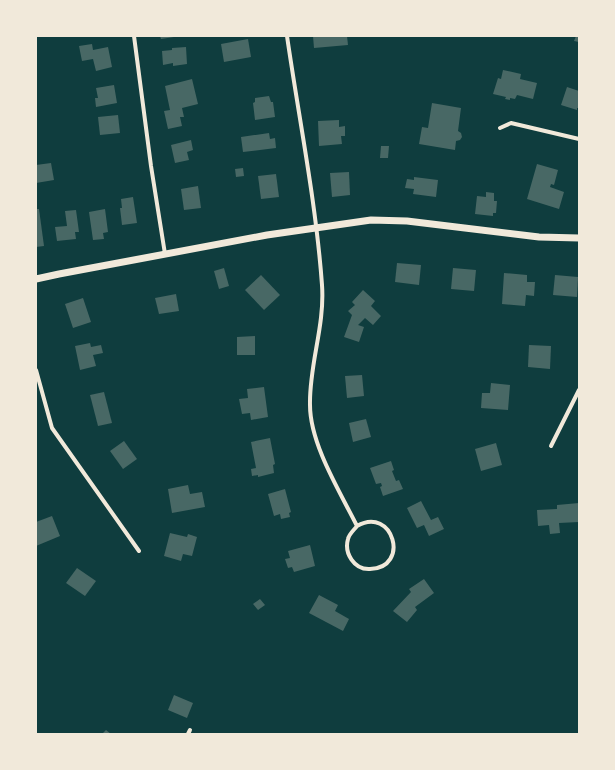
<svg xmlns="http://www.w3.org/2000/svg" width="615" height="770" viewBox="0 0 615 770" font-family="'PT Sans Narrow',sans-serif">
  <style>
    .building { fill: #486865 }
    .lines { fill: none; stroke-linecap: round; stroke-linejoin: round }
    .minor { stroke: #f1e9da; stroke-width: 4 }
    .tertiary { stroke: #f1e9da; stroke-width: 7 }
  </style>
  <rect width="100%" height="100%" fill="#0f3d3e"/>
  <!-- building -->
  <g class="building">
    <polygon points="160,36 174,36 174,37 161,39"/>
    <polygon points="313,36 347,36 348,45 314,48"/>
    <polygon points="576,36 579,36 579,42 574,41"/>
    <polygon points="248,39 251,57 224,62 221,44"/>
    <polygon points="92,44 93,50 108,47 112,67 96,71 93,59 82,61 79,46"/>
    <polygon points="186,47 187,64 173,66 173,63 163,65 162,51 172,50 172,48"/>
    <polygon points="503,70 521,74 520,79 537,83 533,99 517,95 515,99 510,98 510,100 505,99 506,97 493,94 498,78 501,79"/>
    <polygon points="192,79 198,104 182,108 184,117 180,117 182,126 168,129 164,111 170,110 165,86"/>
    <polygon points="114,85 117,103 96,107 95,98 98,98 96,88"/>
    <polygon points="567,87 579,91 579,108 577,108 577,110 561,105"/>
    <polygon points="269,96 271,102 273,102 275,117 255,120 253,103 255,102 255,98"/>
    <polygon points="432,103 461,108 458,131 461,133 462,137 460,140 456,141 455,150 419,144 422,127 428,128"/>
    <polygon points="118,115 120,133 100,135 98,117"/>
    <polygon points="339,120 339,127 345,126 345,136 341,136 342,144 319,146 318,121"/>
    <polygon points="269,133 270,139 275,138 276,148 243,152 241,137"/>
    <polygon points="191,140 193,150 187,152 189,160 175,163 171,145"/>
    <polygon points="381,146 389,146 388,158 380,158"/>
    <polygon points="51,163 54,180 36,183 36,165"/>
    <polygon points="537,164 558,170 554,185 551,184 550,187 564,192 559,209 527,199"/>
    <polygon points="243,168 244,176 236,177 235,169"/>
    <polygon points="349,172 350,195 332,197 330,173"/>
    <polygon points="276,174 279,197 261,199 258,176"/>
    <polygon points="414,177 438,180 436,197 413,194 414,189 405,188 407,179 414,180"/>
    <polygon points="198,186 201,208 184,210 181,189"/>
    <polygon points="486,192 494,193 494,201 497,201 496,213 493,213 493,216 475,214 477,196 486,197"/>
    <polygon points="133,197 137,223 122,225 120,208 122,208 121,199"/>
    <polygon points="36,209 39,209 44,246 36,247"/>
    <polygon points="105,209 108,232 103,233 104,239 93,240 89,212"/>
    <polygon points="76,210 79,232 75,232 76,239 57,241 55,227 67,226 65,211"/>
    <polygon points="397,263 421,265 419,285 395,282"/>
    <polygon points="224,268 229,286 219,289 214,271"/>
    <polygon points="453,268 476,270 474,291 451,289"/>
    <polygon points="504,273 527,275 527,282 535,282 534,296 526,295 525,306 502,304"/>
    <polygon points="261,275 280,295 264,310 245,290"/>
    <polygon points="555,275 578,277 577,297 553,295"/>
    <polygon points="363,290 375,301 371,306 381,316 373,325 365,318 358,325 364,327 359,342 344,337 352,315 348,311 355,305 352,302"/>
    <polygon points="176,294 179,311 159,314 155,298"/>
    <polygon points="83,298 91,322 73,328 65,304"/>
    <polygon points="255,336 255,355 237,355 237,337"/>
    <polygon points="90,343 91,347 101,345 103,353 93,355 96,366 80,370 75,346"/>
    <polygon points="529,345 551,346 550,369 528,367"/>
    <polygon points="362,375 364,396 347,398 345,376"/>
    <polygon points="491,383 510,385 508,410 481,408 482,393 490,393"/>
    <polygon points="264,387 268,417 251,420 250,413 242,414 239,399 248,398 247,389"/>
    <polygon points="104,392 112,423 98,426 90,395"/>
    <polygon points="366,419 371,437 353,442 349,423"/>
    <polygon points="270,438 275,464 273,465 274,473 258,477 258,475 252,476 251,469 256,468 251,442"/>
    <polygon points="124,441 137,459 123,469 110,451"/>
    <polygon points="496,443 502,465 481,471 475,449"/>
    <polygon points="391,461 394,470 392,471 396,481 399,480 403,489 383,496 380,487 382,486 381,483 376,484 370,468"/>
    <polygon points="188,485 190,494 202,492 205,507 172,513 168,489"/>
    <polygon points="285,489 291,512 289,513 290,517 281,519 280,514 274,516 268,494"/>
    <polygon points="421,501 431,520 438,517 444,529 429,536 424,525 417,528 407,508"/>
    <polygon points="579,503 579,522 559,523 560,533 550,534 549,525 538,526 537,510 557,509 557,505"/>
    <polygon points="52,516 60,536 36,546 36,522"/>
    <polygon points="170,533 187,537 188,534 197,537 192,556 183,554 181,561 164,556"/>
    <polygon points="310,545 315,566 294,572 292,567 288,568 285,559 290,558 288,551"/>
    <polygon points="77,568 96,581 85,596 66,583"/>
    <polygon points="424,579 434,593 415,607 417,610 407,622 393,611 411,592 409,589"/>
    <polygon points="319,595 338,605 335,611 349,619 343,631 309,613"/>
    <polygon points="260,599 265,605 258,610 253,604"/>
    <polygon points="174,695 193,703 187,718 168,710"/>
    <polygon points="106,730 111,734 102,734"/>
  </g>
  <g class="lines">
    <!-- minor -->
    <g class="minor">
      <polyline points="134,36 151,166 165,254"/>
      <path d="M287 36C299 119 316 202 322 285 325 326 309 365 310 405 310 444 340 492 357 526 354 530 349 534 348 539 344 553 354 570 370 569 411 568 393 505 357 526"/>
      <polyline points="500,128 511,123 579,139"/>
      <polyline points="36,370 52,428 139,551"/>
      <polyline points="551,446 579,390"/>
      <polyline points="188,734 190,730"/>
    </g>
    <!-- tertiary -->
    <polyline class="tertiary" points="36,279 59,274 267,235 371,220 407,221 539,237 579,238"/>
  </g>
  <!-- border -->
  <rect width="615" height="770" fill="none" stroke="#f1e9da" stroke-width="74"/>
</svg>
